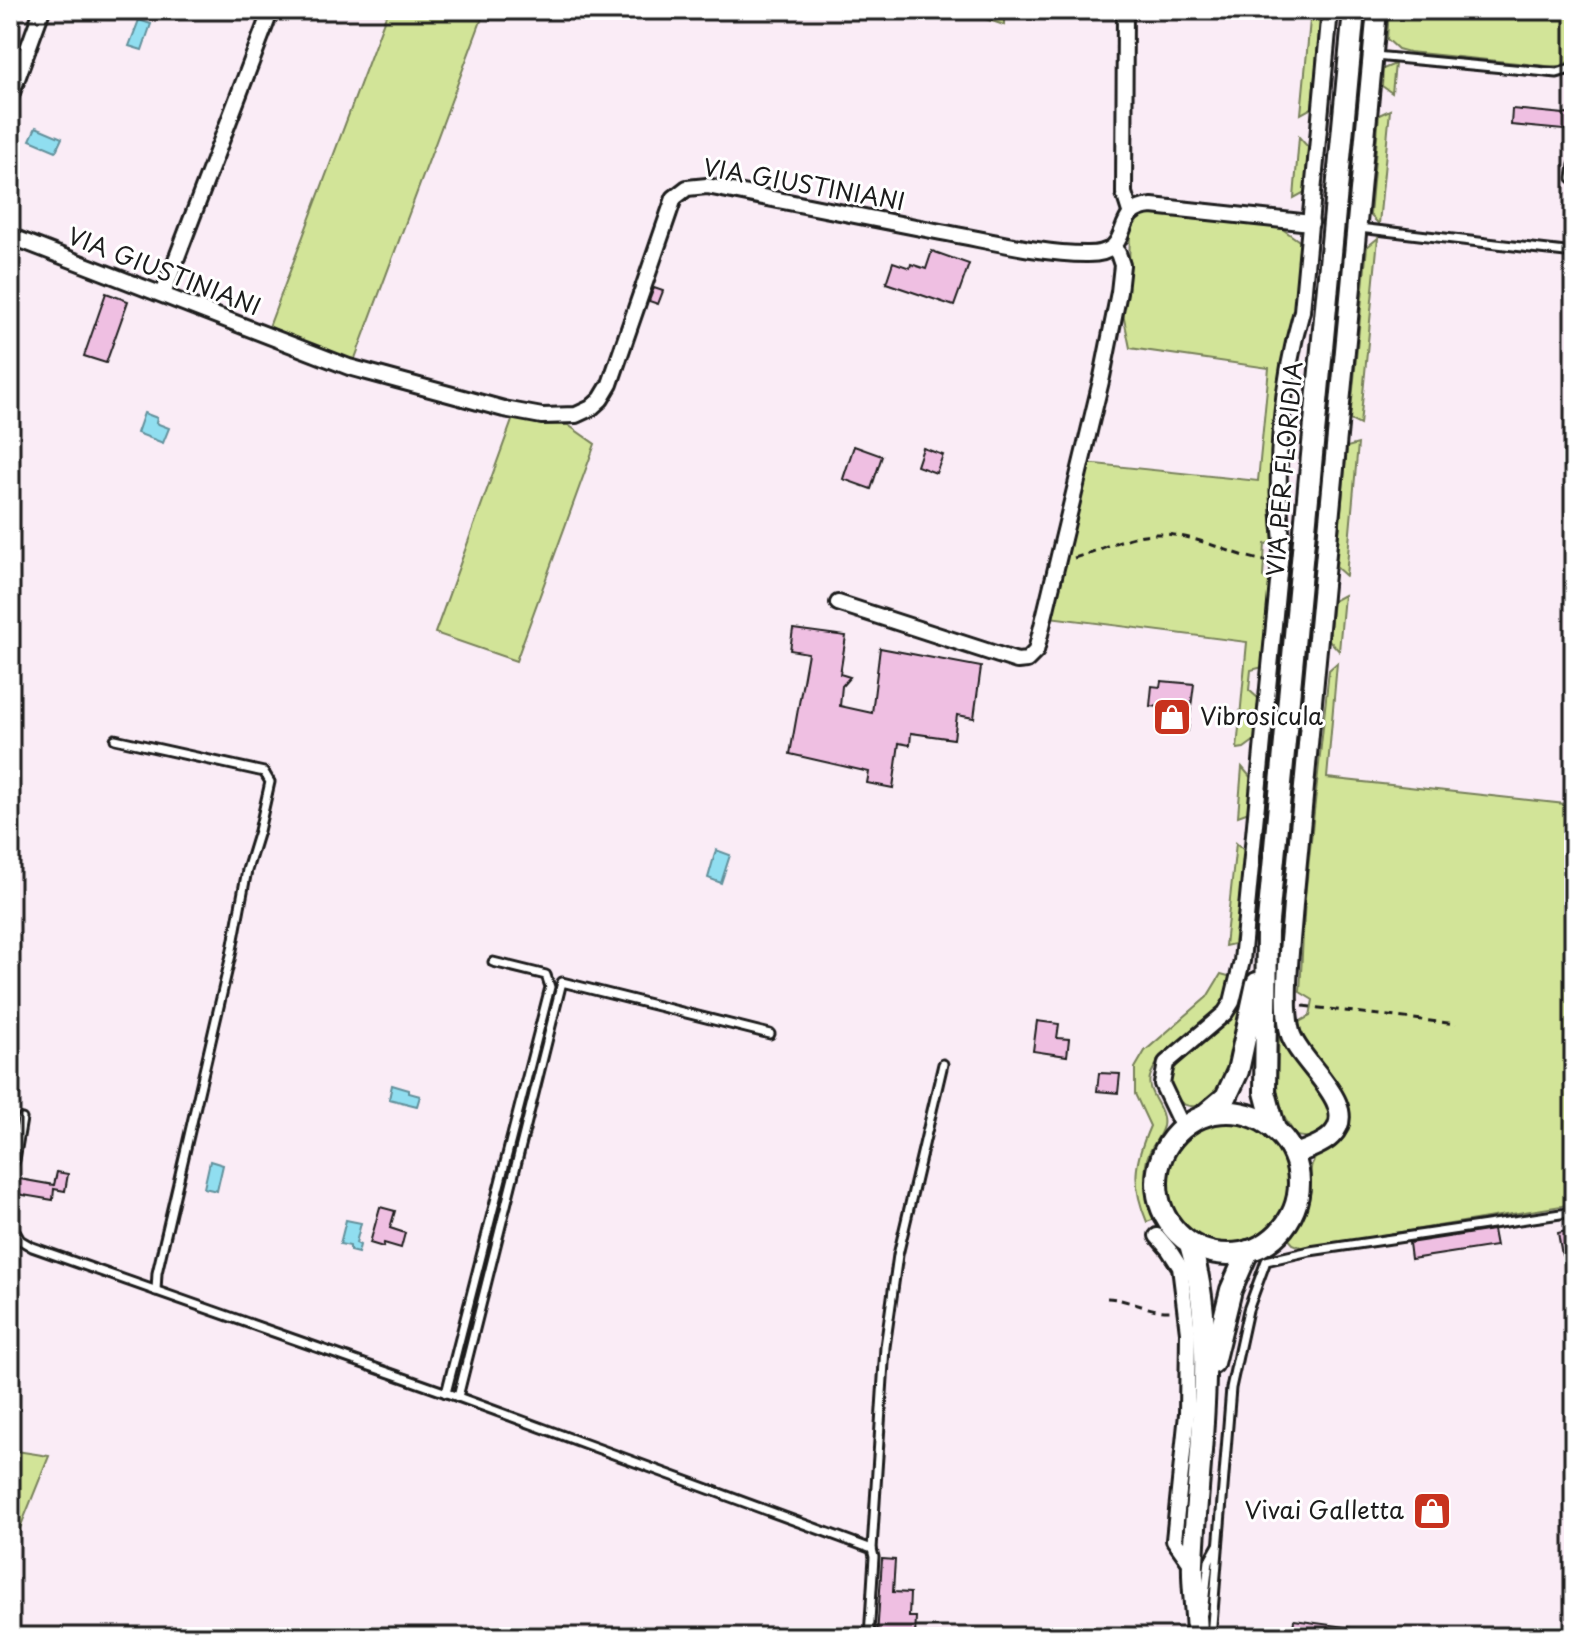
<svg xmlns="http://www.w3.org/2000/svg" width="1584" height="1647" viewBox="0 0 1584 1647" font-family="'Playpen Sans',sans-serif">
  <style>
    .green { fill: #d2e498; stroke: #77805a; stroke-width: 2 }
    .water { fill: #90def0; stroke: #62909b; stroke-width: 2 }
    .building { fill: #efbfe2; stroke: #1c1c1c; stroke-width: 2 }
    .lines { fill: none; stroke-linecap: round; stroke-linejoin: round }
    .service-casing { stroke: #1c1c1c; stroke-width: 13 }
    .minor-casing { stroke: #1c1c1c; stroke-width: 20 }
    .tertiary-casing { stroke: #1c1c1c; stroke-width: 24 }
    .secondary-casing { stroke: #1c1c1c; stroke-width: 26 }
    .path { stroke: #1c1c1c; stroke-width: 3; stroke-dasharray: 8 6; stroke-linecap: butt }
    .service { stroke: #fff; stroke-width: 7 }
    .minor { stroke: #fff; stroke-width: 14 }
    .tertiary { stroke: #fff; stroke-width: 18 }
    .secondary { stroke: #fff; stroke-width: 20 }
    .labels { text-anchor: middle; stroke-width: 6; stroke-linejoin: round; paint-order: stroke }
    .street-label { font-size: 24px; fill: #1c1c1c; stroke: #fff }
    .poi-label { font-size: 24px; fill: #1c1c1c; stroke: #fff; text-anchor: start }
  </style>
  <rect width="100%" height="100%" fill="#faecf6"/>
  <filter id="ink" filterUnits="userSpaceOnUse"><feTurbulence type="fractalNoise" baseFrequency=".0125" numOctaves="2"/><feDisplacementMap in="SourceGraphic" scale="16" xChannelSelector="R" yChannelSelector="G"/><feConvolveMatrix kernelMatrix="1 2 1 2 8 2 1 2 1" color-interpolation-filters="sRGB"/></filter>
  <g filter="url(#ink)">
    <!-- green -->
    <g class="green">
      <polygon points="388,10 485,10 354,361 269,327"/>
      <polygon points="959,10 1004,10 1004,25"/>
      <polygon points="1311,10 1321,10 1312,108 1301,114"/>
      <polygon points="1389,10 1574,10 1574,59 1561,66 1546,66 1409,52 1398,49 1387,39"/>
      <polygon points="1395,64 1392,93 1382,86 1383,69"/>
      <polygon points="1390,110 1379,224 1370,215 1379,115"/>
      <polygon points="1299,137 1308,147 1305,192 1294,198"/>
      <polygon points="1150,212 1274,223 1302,243 1295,312 1286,340 1269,492 1273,543 1265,544 1263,577 1270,581 1263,667 1251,670 1249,690 1259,699 1255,740 1244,748 1237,749 1247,642 1049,617 1086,463 1258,481 1269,368 1130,348 1122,309 1129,269 1130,229 1142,213"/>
      <polygon points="1378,238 1360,425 1350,420 1367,247"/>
      <polygon points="513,418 542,425 568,425 595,444 516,661 435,633"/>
      <polygon points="1358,444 1346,576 1336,567 1347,447"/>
      <polygon points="1344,595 1339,651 1329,640 1333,601"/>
      <path d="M1337 663 1327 778 1574 805V1204L1303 1248 1293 1244 1286 1236C1302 1220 1311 1205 1311 1182 1311 1176 1310 1169 1312 1164 1318 1147 1340 1147 1347 1131 1361 1096 1319 1072 1303 1047 1299 1041 1297 1032 1295 1024L1310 1016 1313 1000 1300 992 1305 897 1329 670Z"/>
      <polygon points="1242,767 1252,779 1249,812 1238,816"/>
      <polygon points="1236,843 1245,851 1234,944 1225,946"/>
      <path d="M1221 974 1232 977C1230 985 1229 994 1225 1001 1206 1030 1165 1042 1151 1074 1143 1093 1167 1107 1163 1126 1160 1138 1150 1147 1147 1159 1142 1179 1149 1201 1155 1219L1147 1222C1131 1184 1134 1163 1150 1126L1135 1094V1068L1145 1051 1207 997Z"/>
      <path d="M1242 1005C1236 1032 1230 1101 1196 1106 1180 1108 1175 1096 1169 1084 1172 1054 1223 1030 1242 1005Z"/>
      <path d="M1279 1034C1283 1042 1285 1050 1291 1057 1310 1082 1358 1114 1311 1138L1296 1136 1282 1114 1279 1102 1277 1085Z"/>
      <circle cx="1227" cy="1183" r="62"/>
      <polygon points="10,1450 49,1456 10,1553"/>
    </g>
    <!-- water -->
    <g class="water">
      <polygon points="139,20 151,24 142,50 129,46"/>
      <polygon points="36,127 62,138 56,151 30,140"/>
      <polygon points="144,413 157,418 156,423 169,428 163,443 137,433"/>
      <polygon points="716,850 730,855 721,883 708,878"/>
      <polygon points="392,1085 409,1090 409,1093 420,1096 417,1106 389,1099"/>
      <polygon points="210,1161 223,1165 217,1191 204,1188"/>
      <polygon points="346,1220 361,1223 356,1243 360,1245 358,1253 350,1251 350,1246 340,1244"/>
    </g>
    <!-- building -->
    <g class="building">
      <polygon points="1512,109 1574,115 1574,131 1511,125"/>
      <polygon points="932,251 969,264 954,306 886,283 893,262 910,268 911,264 926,269"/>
      <polygon points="654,288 663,291 658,304 649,301"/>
      <polygon points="106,293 128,301 106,363 84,356"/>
      <polygon points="854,446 882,456 871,489 843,479"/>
      <polygon points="923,448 943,455 936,473 917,466"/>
      <polygon points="793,629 846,636 840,674 850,677 842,686 840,706 872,713 880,648 981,667 974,718 957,715 954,739 911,733 910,745 899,743 893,788 867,783 869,772 790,754 808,653 790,650"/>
      <polygon points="1161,681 1194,684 1188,731 1169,729 1170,722 1161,721 1163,707 1150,706 1152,686 1160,687"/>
      <polygon points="1037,1021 1059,1024 1057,1038 1069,1039 1067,1056 1033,1051"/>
      <polygon points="1099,1073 1120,1074 1118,1093 1097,1091"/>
      <polygon points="57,1172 68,1174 65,1191 54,1189 53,1200 11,1193 14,1178 54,1185"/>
      <polygon points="380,1207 395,1211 390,1228 405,1233 401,1248 384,1243 383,1247 370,1243"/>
      <polygon points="1574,1229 1574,1252 1562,1255 1558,1233"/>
      <polygon points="1493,1230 1496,1246 1411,1259 1409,1243"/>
      <polygon points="882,1559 895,1560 893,1592 910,1593 909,1617 916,1617 915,1637 877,1637"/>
      <polygon points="1294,1620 1360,1629 1359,1637 1292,1637"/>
    </g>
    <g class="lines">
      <defs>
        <g id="service">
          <polyline points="1375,56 1557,73 1574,68"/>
          <polyline points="1572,178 1574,165"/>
          <polyline points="1359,228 1574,253"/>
          <polyline points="115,739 264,772 270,782 259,831 247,870 231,955 157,1273 156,1291"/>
          <polyline points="10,1171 15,1160 22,1119"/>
          <polyline points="10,1223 20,1240 32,1247 458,1397 872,1549 874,1557 869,1637"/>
          <polyline points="446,1393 550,987 546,975 493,962"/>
          <polyline points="458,1397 562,982 770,1034"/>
          <polyline points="872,1549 885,1347 898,1255 943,1064"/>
          <polyline points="1203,1613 1209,1561 1218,1545"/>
          <polyline points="1211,1637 1231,1388 1248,1310 1266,1261 1310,1251 1574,1212"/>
        </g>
        <g id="minor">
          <polyline points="1125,10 1124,193 1130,212"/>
          <polyline points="10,98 42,10"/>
          <path d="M10 236 349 367 504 409 542 416 576 415 591 408 601 399 610 384 674 198 687 188 707 186C785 201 863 217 941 232 987 240 1040 254 1086 254 1139 255 1107 209 1152 206L1311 223"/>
          <polyline points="163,294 271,10"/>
          <polyline points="838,603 1017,661 1027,660 1036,651 1102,377 1119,292 1122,265 1118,253 1113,248"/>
          <path d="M1183 1128 1162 1084 1166 1063 1225 1013 1232 1002 1242 961 1282 541C1274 467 1281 383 1302 311L1330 10"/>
          <polyline points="1157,1236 1169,1250 1180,1267 1188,1332 1187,1414 1174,1540 1193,1567"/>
        </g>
        <path id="tertiary" d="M1293 1155C1305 1150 1322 1145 1331 1136 1363 1105 1297 1062 1290 1032 1282 1001 1291 938 1293 904L1377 10"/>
        <g id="secondary">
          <circle cx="1228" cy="1183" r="71"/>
          <polyline points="1207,1113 1226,1097 1238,1071 1257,983"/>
          <polyline points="1275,1130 1265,1092 1267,932 1354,10"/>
          <path d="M1190 1244C1220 1344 1197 1460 1193 1563 1192 1588 1197 1612 1197 1637"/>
          <polyline points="1213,1363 1231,1290 1248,1251"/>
        </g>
      </defs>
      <!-- service casing -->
      <use href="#service" class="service-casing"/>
      <!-- minor casing -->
      <use href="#minor" class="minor-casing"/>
      <!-- tertiary casing -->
      <use href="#tertiary" class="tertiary-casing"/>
      <!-- secondary casing -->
      <use href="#secondary" class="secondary-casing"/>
      <!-- path -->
      <g class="path">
        <path d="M1074 558C1102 550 1127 534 1157 534 1195 533 1229 555 1266 561"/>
        <polyline points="1303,1006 1456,1024"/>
        <path d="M1107 1298C1129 1299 1149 1312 1170 1311"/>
      </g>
      <!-- service -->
      <use href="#service" class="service"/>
      <!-- minor -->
      <use href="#minor" class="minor"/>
      <!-- tertiary -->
      <use href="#tertiary" class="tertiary"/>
      <!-- secondary -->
      <use href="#secondary" class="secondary"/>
    </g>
  </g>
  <!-- icons -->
  <defs>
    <symbol id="shop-square" viewBox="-11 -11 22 22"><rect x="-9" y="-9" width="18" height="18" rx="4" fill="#c8321e" stroke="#fff"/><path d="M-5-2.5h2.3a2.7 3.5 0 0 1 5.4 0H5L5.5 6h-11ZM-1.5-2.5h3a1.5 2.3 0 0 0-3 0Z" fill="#fff"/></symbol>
  </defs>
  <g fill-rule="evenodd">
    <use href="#shop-square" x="1150" y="695" width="44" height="44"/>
    <use href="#shop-square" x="1410" y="1489" width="44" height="44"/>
  </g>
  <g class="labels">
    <!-- street labels -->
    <g class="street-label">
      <text transform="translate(804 185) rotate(10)" y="8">VIA GIUSTINIANI</text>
      <text transform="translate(164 272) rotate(21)" y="8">VIA GIUSTINIANI</text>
      <text transform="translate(1285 469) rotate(-85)" y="8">VIA PER FLORIDIA</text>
    </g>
    <!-- poi labels -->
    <g class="poi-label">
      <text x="1200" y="725">Vibrosicula</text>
      <text x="1404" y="1519" text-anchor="end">Vivai Galletta</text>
    </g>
  </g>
  <!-- margin -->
  <rect width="1584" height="1647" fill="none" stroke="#fff" stroke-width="40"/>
  <rect x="20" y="20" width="1544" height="1607" fill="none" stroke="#1c1c1c" stroke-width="3" filter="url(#ink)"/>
</svg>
